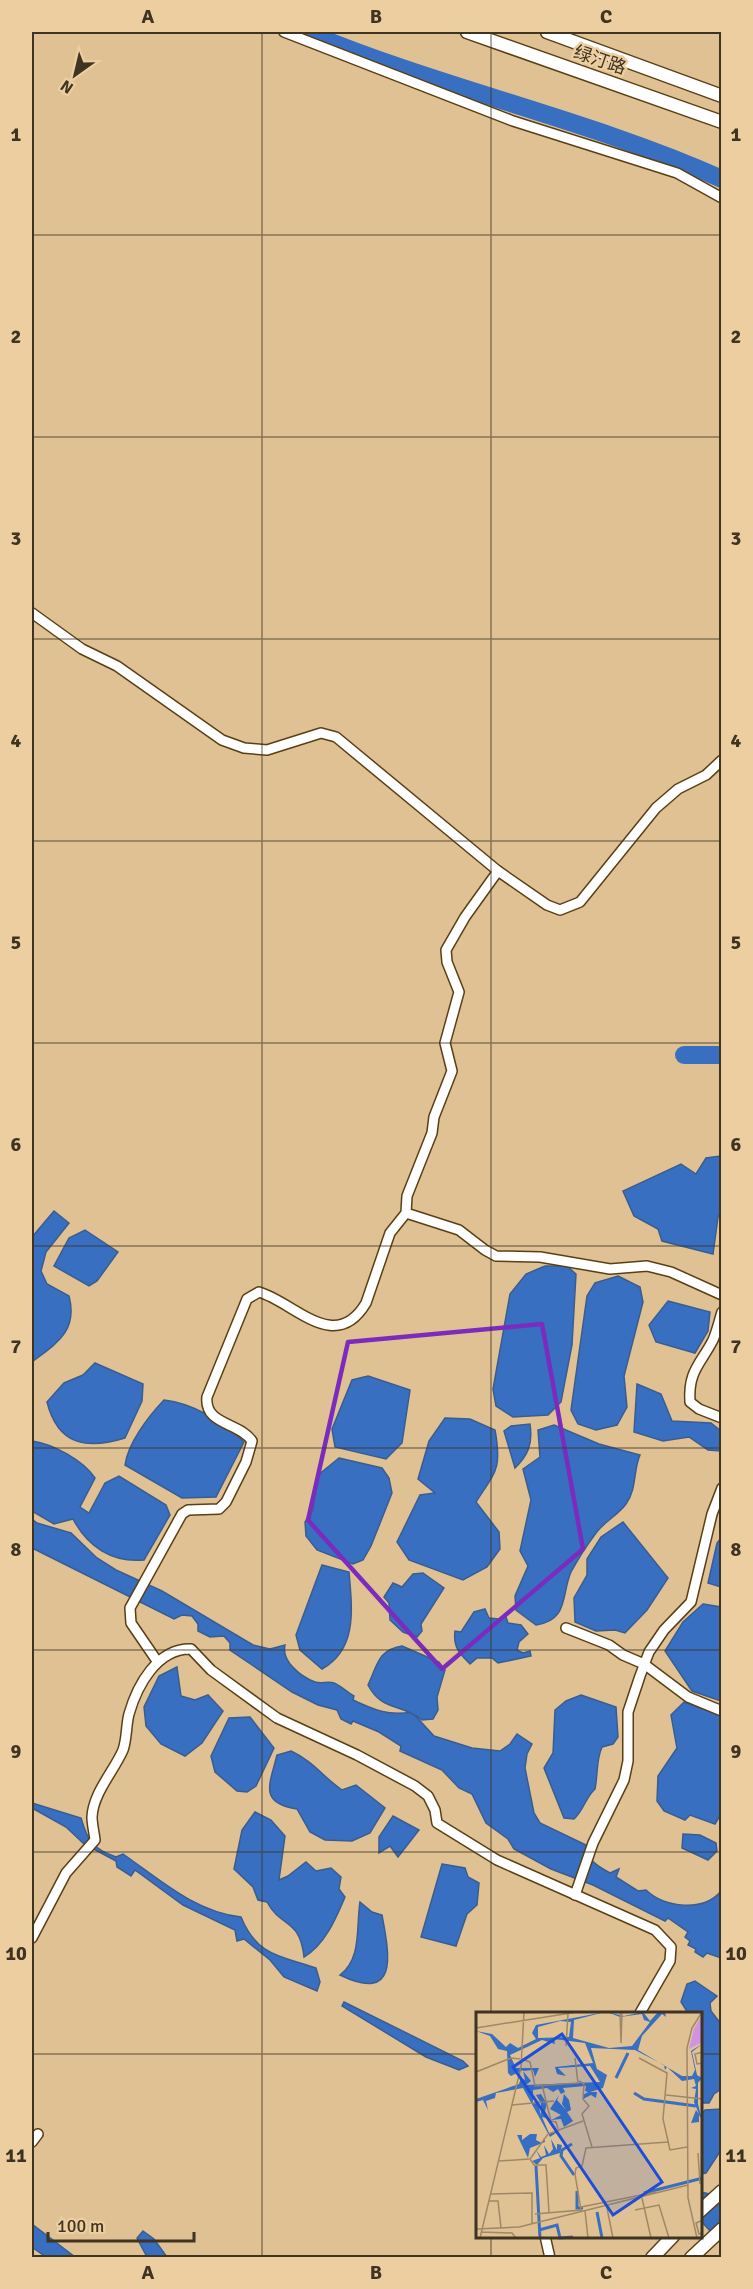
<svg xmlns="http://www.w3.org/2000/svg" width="753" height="2289" viewBox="0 0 753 2289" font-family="Signika,'Noto Sans SC',sans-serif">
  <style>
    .water { fill: #386fc1; stroke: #3a5d91; stroke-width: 1.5 }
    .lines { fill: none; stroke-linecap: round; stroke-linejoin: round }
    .river { stroke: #386fc1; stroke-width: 18 }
    .minor-casing { stroke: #594014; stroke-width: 12 }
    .major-casing { stroke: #594014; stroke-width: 15 }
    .minor { stroke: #fff; stroke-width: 9 }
    .major { stroke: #fff; stroke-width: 12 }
    .marked { fill: none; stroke: #7b2cbf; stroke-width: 4.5; stroke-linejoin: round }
    .grid { fill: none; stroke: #3f3321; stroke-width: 1.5; stroke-opacity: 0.55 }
    .labels { text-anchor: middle; stroke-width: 5; stroke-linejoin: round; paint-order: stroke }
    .street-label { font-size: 18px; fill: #3f3321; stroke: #eccea0 }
    .inset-river { fill: none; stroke: #386fc1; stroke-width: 3 }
    .inset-road { fill: none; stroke: #9f8866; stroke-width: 1.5 }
    .view { fill: #1d4ed8; fill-opacity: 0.15; stroke: #1d4ed8; stroke-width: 3 }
    .inset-edge { fill: none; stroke: #3f3321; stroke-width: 3 }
    .neatline { fill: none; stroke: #3f3321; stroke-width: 2 }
    .grid-label { font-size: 20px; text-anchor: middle; font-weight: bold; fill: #3f3321 }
  </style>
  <rect width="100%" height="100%" fill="#dfc194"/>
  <!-- water -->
  <g class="water">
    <polygon points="720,1156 721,1211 718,1217 713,1254 662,1241 658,1229 634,1216 623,1191 681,1164 696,1174 706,1158"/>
    <path d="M54 1211 69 1223 46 1252 41 1271 47 1284 69 1296C78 1331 57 1343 32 1362V1237Z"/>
    <polygon points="85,1230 118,1252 97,1281 89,1286 54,1266 69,1238"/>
    <polygon points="545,1266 567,1266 576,1274 572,1345 561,1402 548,1415 513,1417 496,1406 493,1389 510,1294 526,1274"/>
    <polygon points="618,1276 640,1287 643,1302 624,1376 627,1407 617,1425 596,1430 578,1424 571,1410 587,1296 595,1283"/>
    <polygon points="668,1301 710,1312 708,1331 695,1353 656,1342 649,1325"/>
    <path d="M95 1363 143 1384 142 1401 125 1438C86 1450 58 1445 47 1402L64 1383 83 1375Z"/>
    <polygon points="368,1376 410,1390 402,1443 386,1459 335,1447 332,1429 352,1380"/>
    <polygon points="637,1384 661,1394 672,1421 711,1423 721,1431 721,1451 708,1450 689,1437 663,1441 634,1432"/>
    <path d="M164 1400C192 1403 225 1422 244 1442L216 1497 182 1498 125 1465C128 1443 148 1417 164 1400Z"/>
    <path d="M445 1418 470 1419 495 1430C502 1469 496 1471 476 1502L499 1532 500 1549 487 1567 463 1580 409 1560 397 1542 420 1495 435 1493 418 1479 429 1441Z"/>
    <path d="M530 1424C533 1444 528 1455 515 1468L504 1431 511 1426Z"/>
    <path d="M554 1425 599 1444 640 1455C633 1471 637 1489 626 1504 618 1515 604 1522 596 1533 587 1545 578 1559 571 1572 561 1595 569 1620 536 1625L516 1610 515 1596 528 1566 520 1551 531 1500 523 1469 540 1457 538 1430Z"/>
    <path d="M32 1441C53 1444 83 1460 95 1478L80 1507 89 1513 105 1483 119 1476 166 1505 170 1515 144 1560C112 1563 88 1547 73 1519L54 1524 32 1511Z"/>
    <polygon points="339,1458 382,1468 389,1478 392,1493 371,1546 363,1560 353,1564 317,1550 306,1536 305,1522 313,1510 317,1476"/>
    <path d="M32 1519 37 1523 71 1533 97 1558 116 1570 162 1591 253 1645 270 1649 285 1645C281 1661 301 1677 315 1682 321 1684 328 1681 334 1683 340 1685 348 1693 354 1696L353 1700C374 1710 388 1716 412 1712L434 1736 472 1748 500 1751 510 1744 517 1734 532 1744 527 1754 525 1768 534 1813 540 1823 586 1845C588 1861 597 1866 610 1873L619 1869 616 1877 638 1891 646 1890C665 1908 704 1912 721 1891V1958L707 1953 703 1957 695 1952 696 1949 688 1945 690 1941 685 1937 688 1932 668 1918 665 1921 593 1885 551 1869 514 1849 508 1839 486 1823 472 1794 459 1788 442 1770 400 1751 401 1746 379 1732 353 1721 351 1724 341 1719 337 1710 318 1705 292 1692 230 1650V1643L224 1636 210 1637 198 1631V1624L192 1616 182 1615 174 1619 32 1548Z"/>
    <polygon points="623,1522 668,1578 647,1610 625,1633 615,1630 596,1631 575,1622 574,1598 587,1575 587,1559 601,1537"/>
    <polygon points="721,1538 721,1587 708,1583 717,1543"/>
    <path d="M322 1565 349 1572C352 1608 358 1649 322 1669L300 1650 296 1635Z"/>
    <polygon points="423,1573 444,1588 421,1624 422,1631 417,1637 403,1632 390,1620 389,1603 384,1597 393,1583 402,1587 413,1574"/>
    <polygon points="703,1604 721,1607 721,1701 692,1691 665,1651 683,1622"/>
    <path d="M485 1609 489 1618 499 1619 505 1614 508 1623 521 1625 528 1634 519 1642 517 1650 523 1653 530 1651 531 1656 498 1663 492 1658H477L470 1664C459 1653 453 1647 455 1631L461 1632 474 1612Z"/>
    <path d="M402 1646 439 1662 445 1670 437 1697 438 1710 433 1719 422 1720C402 1703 382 1712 368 1685 378 1664 378 1650 402 1646Z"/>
    <polygon points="177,1667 181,1696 195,1700 208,1695 223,1711 202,1743 185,1756 161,1744 146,1726 144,1707 159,1676"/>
    <path d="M581 1695 616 1707 618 1737 613 1744 602 1747C596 1760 598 1774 595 1789 585 1798 584 1810 574 1819L564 1818 544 1768 553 1753 555 1710 566 1701Z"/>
    <polygon points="684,1702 721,1715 721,1814 715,1824 690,1815 685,1820 664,1811 657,1801 658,1776 677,1748 671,1715"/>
    <polygon points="250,1717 274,1748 256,1786 247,1792 237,1791 215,1772 211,1756 229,1718"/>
    <path d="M291 1751C314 1762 322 1776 342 1790L356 1785 385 1808 370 1833 352 1841 325 1840 310 1832 297 1809C258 1803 270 1784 277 1755Z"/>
    <path d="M32 1803 81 1818C88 1842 92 1848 116 1857L123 1854C159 1879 195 1912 241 1917 257 1956 280 1956 316 1968L320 1982 317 1991 284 1977 270 1960 244 1939 237 1941 235 1930 183 1905 135 1870 131 1876 117 1867 116 1861 84 1844 66 1827 32 1808Z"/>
    <path d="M255 1812 271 1820 285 1836 279 1880 288 1876 306 1862 316 1871 331 1868 341 1877 339 1889 345 1897C336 1918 325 1945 304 1957 300 1918 281 1928 267 1902L258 1900 253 1887 234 1869 242 1830Z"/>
    <polygon points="393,1816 419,1830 398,1857 390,1846 379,1853 379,1837"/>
    <polygon points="683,1834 700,1835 716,1843 717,1851 708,1860 682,1848"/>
    <polygon points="442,1864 465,1868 468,1877 479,1883 477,1905 467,1914 456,1946 421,1937"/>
    <path d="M360 1902 372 1912 382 1915C389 1953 400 2004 340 1975 362 1959 356 1927 360 1902Z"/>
    <polygon points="695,1981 717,1996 710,2003 711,2011 721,2024 721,2089 714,2094 709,2103 701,2103 700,2013 688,2013 681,2002 687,1984"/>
    <polygon points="344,2002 463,2061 468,2066 459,2070 426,2057 342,2006"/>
    <polygon points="721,2109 721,2150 706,2173 701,2174 701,2114 705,2110"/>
    <polygon points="700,2192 721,2196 721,2243 701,2221"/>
    <polygon points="32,2224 75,2257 46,2257 32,2247"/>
    <polygon points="143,2231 154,2239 167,2257 147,2257 137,2238"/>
  </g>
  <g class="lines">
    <!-- river -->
    <g class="river">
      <path d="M306 32C442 89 588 119 722 179"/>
      <polyline points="684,1055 722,1055"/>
    </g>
    <defs>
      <g id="minor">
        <polyline points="284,32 513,121 677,173 722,198"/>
        <polyline points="32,613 82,649 117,666 222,740 244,748 267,750 321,733 336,737 498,871 547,905 560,910 580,902 656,808 678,789 706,775 722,760"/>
        <polyline points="406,1213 459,1230 485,1250 496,1256 540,1257 610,1269 647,1266 671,1272 722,1295"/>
        <path d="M722 1312C719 1321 717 1331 713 1340 700 1365 688 1371 690 1402L699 1409 722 1418"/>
        <polyline points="566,1628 609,1645 623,1655 644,1664 688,1697 722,1711"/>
        <path d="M157 1661 131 1623 130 1608 182 1514 188 1510 219 1509 226 1502 246 1462 252 1441C239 1422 204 1425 207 1397L247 1299 259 1292C294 1302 335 1355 366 1303L390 1233 406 1213 407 1196 432 1133 434 1117 452 1071 445 1043 459 992 447 962 446 950 465 917 498 871"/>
        <polyline points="575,1895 593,1843 624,1780 628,1761 628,1712 640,1676 649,1652 664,1630 691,1602 712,1514 722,1488"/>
        <path d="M32 1938 66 1873 95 1840C94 1832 92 1824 92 1817 93 1793 114 1771 123 1750 127 1739 126 1725 129 1714 137 1686 157 1648 191 1649L211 1670 277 1718 357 1755 415 1786 428 1796 435 1810 437 1823 497 1860 655 1930 671 1947 670 1961 640 2013"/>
        <polyline points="32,2142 38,2134"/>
        <polyline points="545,2236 550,2258"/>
      </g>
      <g id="major">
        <polyline points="467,32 722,122"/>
        <polyline points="547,32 722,96"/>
        <polyline points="700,2211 722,2191"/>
        <polyline points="652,2258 673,2236"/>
        <polyline points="691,2258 722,2229"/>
      </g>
    </defs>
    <!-- minor casing -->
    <use href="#minor" class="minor-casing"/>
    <!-- major casing -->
    <use href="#major" class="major-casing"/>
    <!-- minor -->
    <use href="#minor" class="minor"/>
    <!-- major -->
    <use href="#major" class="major"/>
  </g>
  <!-- marked area -->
  <path class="marked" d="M542 1324 583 1549 442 1669 308 1520 348 1342Z"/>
  <!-- grid -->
  <path class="grid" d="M262 32V2258M491 32V2013M32 235H722M32 437H722M32 639H722M32 841H722M32 1043H722M32 1246H722M32 1448H722M32 1650H722M32 1852H722M32 2054H477M700 2054H722M491 2236V2258"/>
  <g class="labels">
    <!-- street labels -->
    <g class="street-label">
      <text transform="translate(600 60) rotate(19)" y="6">绿汀路</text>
    </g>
  </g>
  <!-- overview -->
  <g transform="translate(476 2012)">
    <rect width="226" height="226" fill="#dfc194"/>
    <path d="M226 3V30L213 37 218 17Z" fill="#d092e2"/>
    <path d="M129 0 98 8 97 26 133 36 156 34 174 10 168 8 166 2 144 5 131 0 148 4 167 0 174 9 182 0H189L190 5 186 2 166 24 162 38 206 64H216L219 58 215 39 226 32 216 40 221 63 226 66 222 71V92L226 108 223 103V110L215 111 220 98 223 102 218 90 220 77 215 76 220 74 218 67 206 69 191 55 189 58 188 53 159 38 115 36 121 57 131 63 127 76 114 80H121L120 86 115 83 107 87V83L112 80 109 79 110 74 87 76 89 80 85 82 82 77 77 80 71 76 57 78V90L62 92 65 103V91L60 83 65 82 71 92 69 99 73 107 66 105 73 121 83 119 74 125 47 76 20 81 19 86 10 89 12 98 7 88 0 90V87L43 72 45 66 49 68 47 58 35 64 32 61 31 39 22 37 14 24 0 19 16 22 30 35 34 31 42 36 60 27 56 21 60 13ZM84 9 95 10 93 25 62 26V15ZM78 27 109 31 117 51 79 55 81 62 90 64 82 56 114 54 124 70 50 73 55 69 47 59 57 58 59 65 63 56H40L34 43 66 28 79 32ZM88 82 93 88 95 98 91 100 97 109 88 115 85 107 75 108 85 103 74 97 83 83 81 88 90 98 86 92ZM54 122H61L60 128 66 131 68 126 69 130 54 136 52 146 41 123H46V128ZM75 127 81 138V132L86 133 84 141 67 146 61 153 56 149 64 146 60 138 65 145 70 143 68 133 73 142 77 137Z" fill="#386fc1" fill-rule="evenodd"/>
    <path class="inset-river" d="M140 66 152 41M158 81 168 87 220 94M96 132 86 138 85 144 98 163M60 154 64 226M101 179V196H107M168 181 227 166M121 200 126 226M63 218 81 213 84 226 97 225"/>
    <path class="inset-road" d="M144 0 145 31 146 0M0 16 101 0M90 34 92 2M227 40 219 42 221 52 227 51M163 46 191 61 187 107 194 138 211 135M46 47 54 50 59 74 102 71 99 46M0 60 35 46 44 47M103 69 108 72 107 87 113 94 106 102 116 135M66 73 75 109 80 110 82 117M190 83 227 87M36 93 78 89M222 141 224 172M23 149 53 147M15 182 56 181V212M166 186 175 226M13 189H22L25 216M105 195 180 180M131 196 137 226M159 198 183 193 193 226M109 199 112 226M73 200 70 153H58L54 147 72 122 107 109M59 202 105 198 99 162 100 156 106 154 110 136 192 130M227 208 220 211 223 222 227 221M0 217 43 215 212 173M5 220 36 221 40 226M4 226 45 55 48 0M221 226 212 186 211 36 216 16 226 0"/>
    <path class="view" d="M86 22 186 170 137 203 37 55Z"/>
    <rect width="226" height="226" class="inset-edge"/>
  </g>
  <!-- border -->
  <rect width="753" height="2289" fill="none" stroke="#eccea0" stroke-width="66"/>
  <!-- north arrow -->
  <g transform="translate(75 75) rotate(214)" stroke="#eccea0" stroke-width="4.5" paint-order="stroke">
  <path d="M0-4.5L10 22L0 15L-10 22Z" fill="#3f3321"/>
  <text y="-9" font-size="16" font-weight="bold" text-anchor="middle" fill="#3f3321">N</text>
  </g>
  <!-- scale -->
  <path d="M48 2232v9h146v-9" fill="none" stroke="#3f3321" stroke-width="3"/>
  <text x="57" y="2232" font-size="18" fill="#3f3321" stroke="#eccea0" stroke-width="4.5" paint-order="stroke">100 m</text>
  <rect x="33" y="33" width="687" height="2223" class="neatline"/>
  <g class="grid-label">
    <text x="148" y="23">A</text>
    <text x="376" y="23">B</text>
    <text x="606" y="23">C</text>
    <text x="16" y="141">1</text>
    <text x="736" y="141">1</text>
    <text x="16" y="343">2</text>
    <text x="736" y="343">2</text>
    <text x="16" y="545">3</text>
    <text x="736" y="545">3</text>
    <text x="16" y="747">4</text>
    <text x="736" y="747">4</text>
    <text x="16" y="949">5</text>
    <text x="736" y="949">5</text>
    <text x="16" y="1151">6</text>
    <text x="736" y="1151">6</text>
    <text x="16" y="1353">7</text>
    <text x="736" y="1353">7</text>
    <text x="16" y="1556">8</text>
    <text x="736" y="1556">8</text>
    <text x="16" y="1758">9</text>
    <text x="736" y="1758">9</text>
    <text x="16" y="1960">10</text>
    <text x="736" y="1960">10</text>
    <text x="16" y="2162">11</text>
    <text x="736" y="2162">11</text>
    <text x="148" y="2279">A</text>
    <text x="376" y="2279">B</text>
    <text x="606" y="2279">C</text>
  </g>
</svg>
